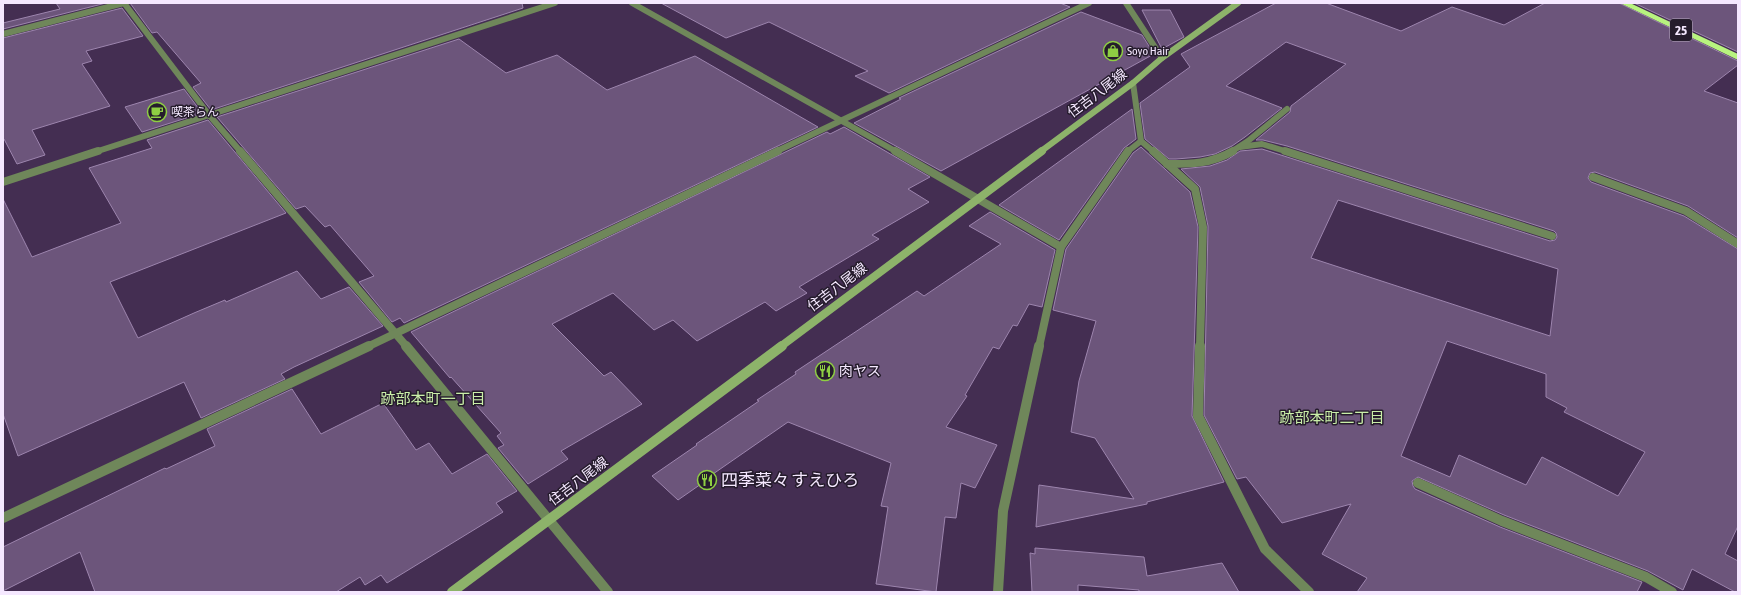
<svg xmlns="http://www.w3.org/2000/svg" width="1741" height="595" viewBox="0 0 1741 595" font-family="'Asap Condensed','Noto Sans JP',sans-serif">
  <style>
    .building { fill: #6c557b; stroke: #9d85ae; fill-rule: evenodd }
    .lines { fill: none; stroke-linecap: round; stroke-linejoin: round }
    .street-far2 { stroke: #6f875a; stroke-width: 6 }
    .street-far1 { stroke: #6f875a; stroke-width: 8 }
    .street { stroke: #6f875a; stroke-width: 10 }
    .secondary-far2 { stroke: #8db36a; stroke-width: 6 }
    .secondary-far1 { stroke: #8db36a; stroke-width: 8 }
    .secondary { stroke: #8db36a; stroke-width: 10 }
    .highway { fill: #b8f37f; fill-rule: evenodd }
    .labels { text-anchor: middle; stroke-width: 3; stroke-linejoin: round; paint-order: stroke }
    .far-poi-label { font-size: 12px; fill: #f5e8ff; stroke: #251c2c; text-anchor: start }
    .shield { fill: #251c2c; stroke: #b7abc0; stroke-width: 1 }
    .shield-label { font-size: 13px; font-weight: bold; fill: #f5e8ff }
    .street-label { font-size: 14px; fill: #f5e8ff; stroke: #251c2c }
    .poi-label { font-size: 14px; fill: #f5e8ff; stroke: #251c2c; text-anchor: start }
    .neighbourhood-label { font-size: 15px; fill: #caefa9; stroke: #251c2c }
    .near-poi-label { font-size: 17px; fill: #f5e8ff; stroke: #251c2c; text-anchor: start }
  </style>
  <rect width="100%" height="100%" fill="#442e52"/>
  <!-- building -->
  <g class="building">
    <polygon points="56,3 106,3 3,29 3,23 60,9"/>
    <polygon points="130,3 522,3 523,8 211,110 193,87 201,83 157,32 152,33"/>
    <polygon points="661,3 1060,3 1070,7 889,93 855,76 868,71 769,22 726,38"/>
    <path d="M1276 3H1326L1401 31 1452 7 1504 25 1545 3H1619L1738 61V65L1704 91 1738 103V238L1688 206 1595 172 1590 173 1588 178 1591 182 1684 216 1738 249V526L1725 554 1738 561V592H1735L1692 569 1683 590 1648 571 1504 515 1418 477 1412 481 1413 486 1415 489 1500 527 1642 582 1637 592H1357L1367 578 1322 554 1351 504 1282 523 1246 477 1237 479 1204 415 1208 226 1200 187 1181 169 1210 166 1227 160 1240 151 1262 149 1550 241 1555 240 1557 237 1556 233 1554 231 1287 146 1263 140H1256L1290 112 1291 106 1346 64 1286 42 1226 86 1282 108 1245 137 1232 146 1215 154 1200 157 1176 159H1169L1145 139 1140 103 1190 67 1181 54ZM1338 200 1558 269 1550 336 1311 258ZM1447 341 1546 374V397L1567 408 1564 412 1645 452 1618 496 1542 457 1526 485 1459 455 1450 477 1401 456Z"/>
    <polygon points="1634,3 1738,3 1738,52"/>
    <polygon points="122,8 143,36 86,51 92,61 82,64 110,106 32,130 45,155 17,164 4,139 3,139 3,38"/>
    <polygon points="1142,10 1170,10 1184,37 1162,49"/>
    <polygon points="1081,12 1142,35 1154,54 941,171 854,123 901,99 899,98"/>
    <polygon points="459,39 506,73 557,55 607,90 695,56 818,127 404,323 400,318 392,322 359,282 374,276 330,225 325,227 305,206 296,209 217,117"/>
    <polygon points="184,89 202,113 142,132 125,107"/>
    <polygon points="1132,109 1136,139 1124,148 1059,240 999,205"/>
    <polygon points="208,120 286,213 110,282 138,338 194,313 225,300 226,302 297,271 321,299 349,287 383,326 294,367 281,374 285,379 201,418 184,382 18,456 3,414 3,199 32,257 121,223 89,168 152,148 147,140"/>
    <polygon points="844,127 930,177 908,189 929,202 872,235 879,239 799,287 807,293 776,311 765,302 697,341 673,320 654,330 613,293 552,324 604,376 611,372 642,404 561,451 568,459 528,484 498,448 504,445 497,436 501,433 451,377 450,378 411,332 827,132 830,134"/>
    <polygon points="1141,147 1190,192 1198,227 1192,416 1224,482 1147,502 1147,504 1036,527 1039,485 1134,499 1095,438 1071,432 1079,381 1096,321 1053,310 1066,249 1133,153"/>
    <polygon points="990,212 1055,250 1042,307 1029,304 1017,326 1013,325 999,349 993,347 965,395 967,396 946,427 997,445 975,488 961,483 956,518 945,517 936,592 876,584 888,507 881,506 891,463 788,422 713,474 714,475 678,500 652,476 697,445 696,444 759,401 757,400 796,374 795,372 917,291 924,296 1001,244 969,226"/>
    <polygon points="292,389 321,434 383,403 416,450 429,443 452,474 487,454 517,491 496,503 503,512 387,583 381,575 365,585 360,577 336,592 95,592 80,552 3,591 3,547 165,468 166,469 215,446 207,429"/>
    <polygon points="1035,548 1144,557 1147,576 1222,563 1239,592 1139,592 1139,590 1078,585 1078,592 1032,592 1030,553 1035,554"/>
  </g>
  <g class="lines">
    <!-- street-far2 -->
    <g class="street-far2">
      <polyline points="124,3 209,115 241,152"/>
      <polyline points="632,3 897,152"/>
      <polyline points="1126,3 1162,58"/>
      <polyline points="3,34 124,3"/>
      <polyline points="1133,83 1141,141 1154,152"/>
      <polyline points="1240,147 1262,144 1288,152"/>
      <polyline points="95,152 555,3"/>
      <polyline points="775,152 1089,3"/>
      <polyline points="1127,152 1141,141"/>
      <polyline points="1231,152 1248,141 1287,109"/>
    </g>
    <!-- street-far1 -->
    <g class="street-far1">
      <polyline points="240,151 407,347"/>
      <polyline points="895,151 1061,247"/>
      <polyline points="1153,151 1195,189 1203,227 1200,347"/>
      <polyline points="1285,151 1552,236"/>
      <path d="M1167 164C1191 164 1211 164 1233 151"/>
      <polyline points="1593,177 1686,211 1738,244"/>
      <polyline points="3,182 98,151"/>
      <polyline points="367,347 778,151"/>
      <polyline points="1039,347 1061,247 1128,151"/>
    </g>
    <!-- street -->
    <g class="street">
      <polyline points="406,346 608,592"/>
      <polyline points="1200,346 1198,416 1265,549 1309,592"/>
      <polyline points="1418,483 1502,521 1646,577 1672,592"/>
      <polyline points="3,518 369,346"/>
      <polyline points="998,592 1003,511 1039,346"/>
    </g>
    <!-- secondary-far2 -->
    <polyline class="secondary-far2" points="1040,152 1133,83 1162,58 1238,3"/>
    <!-- secondary-far1 -->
    <polyline class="secondary-far1" points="780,347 1042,151"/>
    <!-- secondary -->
    <polyline class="secondary" points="452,592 782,346"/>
    <!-- highway -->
    <polygon class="highway" points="1620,3 1630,3 1738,54 1738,60"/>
  </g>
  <!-- icons -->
  <defs>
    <symbol id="shop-ring" viewBox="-11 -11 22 22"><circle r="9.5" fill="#251c2c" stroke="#8ece43" stroke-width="1.5"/><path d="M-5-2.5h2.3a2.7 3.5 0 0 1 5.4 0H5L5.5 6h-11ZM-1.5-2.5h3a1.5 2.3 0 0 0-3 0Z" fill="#8ece43"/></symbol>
    <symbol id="cafe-ring" viewBox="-11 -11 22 22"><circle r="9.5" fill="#251c2c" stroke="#8ece43" stroke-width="1.5"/><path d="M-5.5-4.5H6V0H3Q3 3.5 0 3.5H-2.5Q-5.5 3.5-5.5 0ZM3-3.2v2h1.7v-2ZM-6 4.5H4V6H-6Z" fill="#8ece43"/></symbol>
    <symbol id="restaurant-ring" viewBox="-11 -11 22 22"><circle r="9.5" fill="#251c2c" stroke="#8ece43" stroke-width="1.5"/><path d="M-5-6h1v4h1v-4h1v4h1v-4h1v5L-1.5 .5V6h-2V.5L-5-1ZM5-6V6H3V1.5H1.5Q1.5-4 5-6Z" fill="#8ece43"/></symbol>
  </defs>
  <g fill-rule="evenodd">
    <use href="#shop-ring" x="1102" y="40" width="22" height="22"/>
    <use href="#cafe-ring" x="146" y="101" width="22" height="22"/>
    <use href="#restaurant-ring" x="814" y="360" width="22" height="22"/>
    <use href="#restaurant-ring" x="696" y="469" width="22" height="22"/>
  </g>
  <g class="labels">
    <!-- far-poi labels -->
    <g class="far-poi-label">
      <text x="1127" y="55">Soyo Hair</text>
      <text x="171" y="116">喫茶らん</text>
    </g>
    <!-- shield labels -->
    <rect class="shield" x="1670" y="19" width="22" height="22" rx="3"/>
    <g class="shield-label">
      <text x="1681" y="35">25</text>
    </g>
    <!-- street labels -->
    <g class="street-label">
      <text transform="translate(1097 93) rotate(-37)" y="5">住吉八尾線</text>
      <text transform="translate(837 287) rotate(-37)" y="5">住吉八尾線</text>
      <text transform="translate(578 481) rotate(-37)" y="5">住吉八尾線</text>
    </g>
    <!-- poi labels -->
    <g class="poi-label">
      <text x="839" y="376">肉ヤス</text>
    </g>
    <!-- neighbourhood labels -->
    <g class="neighbourhood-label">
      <text x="433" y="404">跡部本町一丁目</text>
      <text x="1332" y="423">跡部本町二丁目</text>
    </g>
    <!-- near-poi labels -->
    <g class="near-poi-label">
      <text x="721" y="486">四季菜々 すえひろ</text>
    </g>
  </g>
  <!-- border -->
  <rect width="1741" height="595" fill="none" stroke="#f5e8ff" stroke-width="8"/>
</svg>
